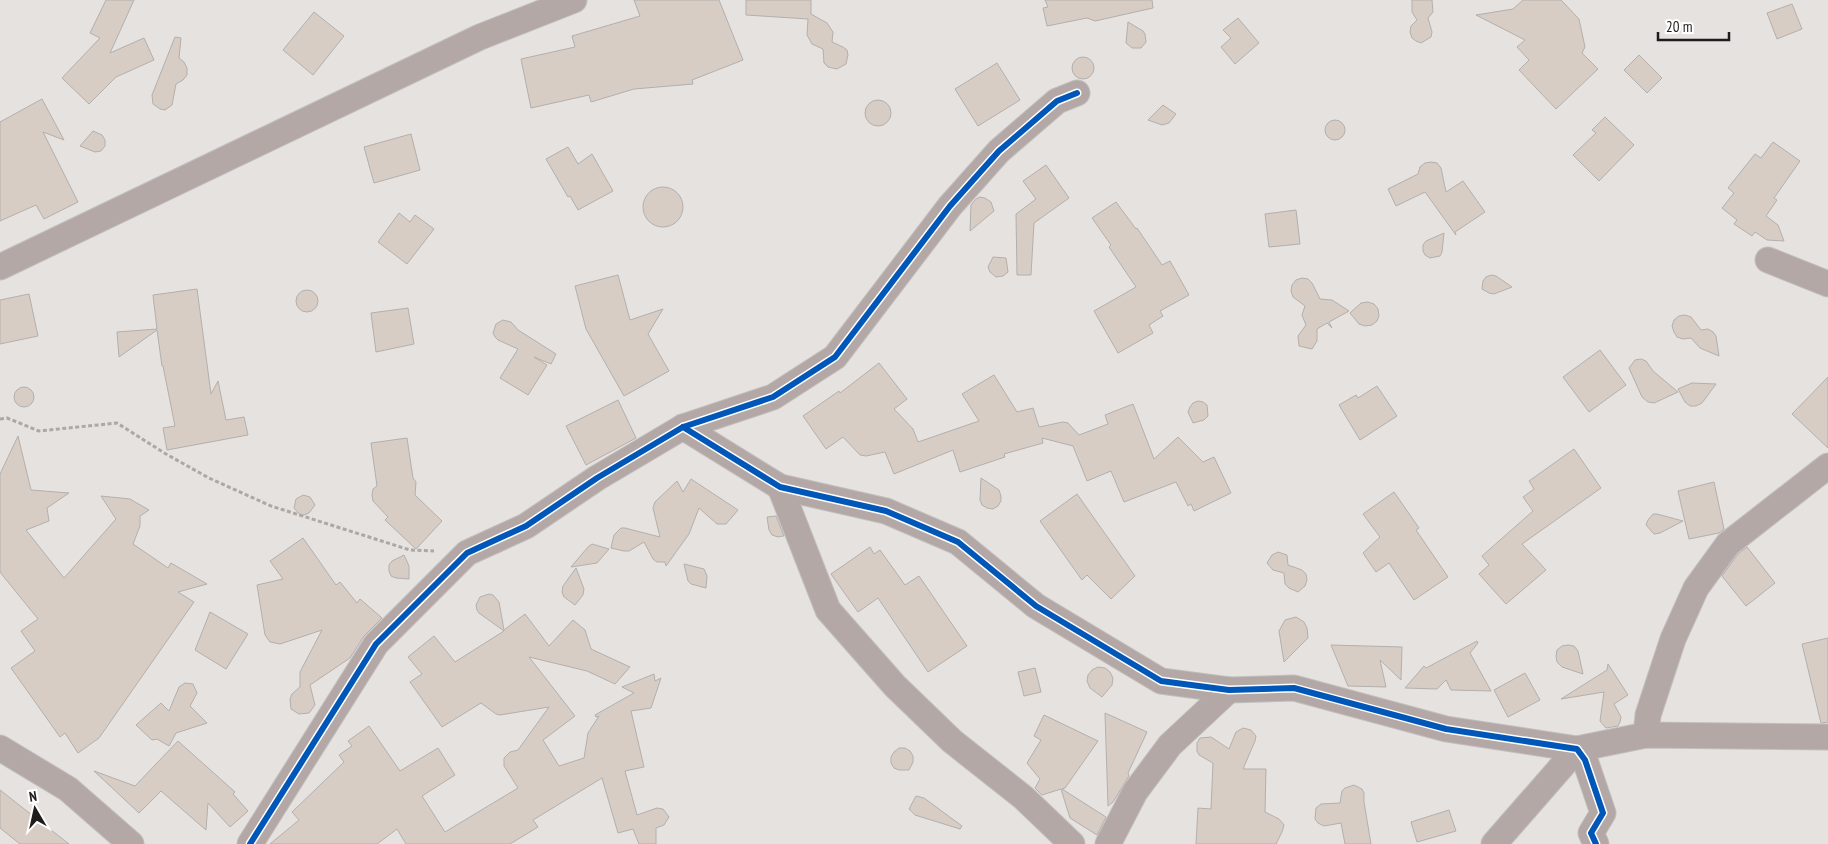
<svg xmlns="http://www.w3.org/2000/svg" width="1828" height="844" viewBox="0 0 1828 844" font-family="'PT Sans Narrow',sans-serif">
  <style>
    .building { fill: #d8cdc5; stroke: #b2afad }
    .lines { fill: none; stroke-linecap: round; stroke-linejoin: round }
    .minor-casing { stroke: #c1bfbd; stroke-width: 27 }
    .path { stroke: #aea7a4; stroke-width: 3; stroke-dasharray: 4 2.5; stroke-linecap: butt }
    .minor { stroke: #b4a8a6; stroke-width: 25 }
    .cycleway-casing { stroke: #fff; stroke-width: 9 }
    .cycleway { stroke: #0057b8; stroke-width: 6 }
  </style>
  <rect width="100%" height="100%" fill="#e5e2e0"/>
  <!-- building -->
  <g class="building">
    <polygon points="106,0 134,0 110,53 144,38 154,60 116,77 89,104 62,78 100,38 90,33"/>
    <polygon points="634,0 719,0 743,60 692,80 693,84 634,89 591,102 589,95 531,108 521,59 575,47 572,36 640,16"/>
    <polygon points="746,0 811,0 811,14 827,23 833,32 832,42 843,47 847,50 848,55 846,64 837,69 828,67 824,63 823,49 812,44 807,35 808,19 746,15"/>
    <polygon points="1045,0 1152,0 1153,8 1095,21 1087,18 1047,26 1043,8 1048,7"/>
    <polygon points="1412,0 1432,0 1433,12 1428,18 1432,32 1431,37 1421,43 1416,41 1412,38 1410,32 1411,26 1417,20 1412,12"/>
    <polygon points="1523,0 1561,0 1579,19 1585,47 1582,53 1598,69 1556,109 1519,70 1529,60 1517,47 1525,40 1476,15 1513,9"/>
    <polygon points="1792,4 1802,29 1777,39 1767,13"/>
    <polygon points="314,12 344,36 313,75 283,50"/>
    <polygon points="1238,18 1259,43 1235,64 1221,47 1231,38 1223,30"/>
    <polygon points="1128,22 1143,31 1145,34 1146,42 1141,48 1132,48 1126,43"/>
    <polygon points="175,37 181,38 179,58 184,62 187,68 187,75 183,80 176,84 172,105 165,110 160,109 153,104 152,95"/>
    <polygon points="1639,55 1662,78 1647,93 1624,70"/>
    <circle cx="1083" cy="68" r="11"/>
    <polygon points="997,63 1020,100 978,126 955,89"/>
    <polygon points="42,99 64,140 43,132 78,202 44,219 36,205 0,221 0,122"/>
    <circle cx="878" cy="113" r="13"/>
    <polygon points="1163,105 1176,114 1169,123 1162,125 1148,120"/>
    <polygon points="1605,117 1634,145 1599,181 1573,155 1596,133 1592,130"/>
    <circle cx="1335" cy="130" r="10"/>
    <polygon points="93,131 102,135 105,140 105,146 101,151 95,152 80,146"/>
    <polygon points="411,134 420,170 374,183 364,147"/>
    <polygon points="1773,142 1800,161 1774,198 1777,200 1766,216 1778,225 1784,241 1767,240 1755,232 1752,236 1734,224 1737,220 1722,208 1734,193 1728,188 1755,154 1761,158"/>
    <polygon points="568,147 578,164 592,154 613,191 578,210 570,196 568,197 546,159"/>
    <polygon points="1431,162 1437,163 1441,168 1446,192 1463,181 1485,212 1455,232 1456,235 1425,192 1396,206 1388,189 1418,174 1420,167 1425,163"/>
    <polygon points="1046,165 1069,198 1034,223 1031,275 1017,275 1016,214 1036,199 1023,181"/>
    <circle cx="663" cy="207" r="20"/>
    <polygon points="980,197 985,198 991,202 994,211 970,231 971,205 976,199"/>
    <polygon points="1116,202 1136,229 1137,228 1162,265 1170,261 1189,295 1160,311 1163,316 1149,325 1153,333 1118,353 1094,311 1136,287 1109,247 1111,245 1092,218"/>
    <polygon points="1296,210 1300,244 1269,247 1265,214"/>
    <polygon points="399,213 410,222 415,215 434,229 407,264 378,242"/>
    <polygon points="1444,233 1442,252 1440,256 1430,258 1425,255 1423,251 1423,245 1426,241"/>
    <polygon points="993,257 1006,258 1008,272 1003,276 996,277 990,272 988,267"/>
    <polygon points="618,275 630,320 663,309 648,334 669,371 624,396 586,329 575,286"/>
    <polygon points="1491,275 1496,276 1512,287 1494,294 1489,293 1482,289 1483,281 1486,277"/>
    <polygon points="1302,278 1308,279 1312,283 1320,299 1332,300 1349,311 1329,322 1332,328 1327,323 1317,329 1317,341 1312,349 1299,346 1298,336 1306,325 1302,315 1305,306 1293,297 1291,291 1292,285 1296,280"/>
    <polygon points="197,289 211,394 218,381 226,420 244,417 248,435 167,450 163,428 175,426 163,366 162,366 157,330 119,357 117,332 157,329 153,295"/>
    <circle cx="307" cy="301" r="11"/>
    <polygon points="29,294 38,336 0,344 0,300"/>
    <polygon points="1368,302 1374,304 1378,309 1379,316 1377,321 1372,325 1365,326 1359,324 1350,313 1361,303"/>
    <polygon points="408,308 414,344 376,352 371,313"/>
    <polygon points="1685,315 1691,317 1701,330 1708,329 1713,332 1716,336 1719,356 1700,348 1691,338 1683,339 1677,337 1674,332 1672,326 1674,320 1679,316"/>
    <polygon points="503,320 511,322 518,330 556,354 551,364 534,357 547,365 528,395 500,378 518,349 498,340 495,337 493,333 496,324"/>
    <polygon points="1600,350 1626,385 1589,412 1563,377"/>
    <polygon points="1641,359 1646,361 1653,371 1678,392 1654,403 1648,402 1642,397 1629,368 1635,360"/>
    <polygon points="879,363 907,399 894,409 913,429 918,442 979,421 962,394 994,375 1017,412 1033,408 1039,427 1063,422 1068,423 1079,435 1108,424 1105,415 1133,404 1154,459 1178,437 1203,462 1214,457 1231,493 1194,511 1191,504 1188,506 1176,482 1124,502 1111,471 1087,481 1073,446 1042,438 1043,443 1004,454 1005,457 960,472 953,450 894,474 885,452 866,456 860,455 843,437 826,449 803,416 839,391 840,393"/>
    <polygon points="1828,377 1828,448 1792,414"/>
    <polygon points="1692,383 1716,384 1702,403 1696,406 1690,406 1685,402 1678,389"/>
    <polygon points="1377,386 1397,416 1360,440 1339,405 1356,395 1358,398"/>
    <circle cx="24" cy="397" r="10"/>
    <polygon points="618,400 636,438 586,465 566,426"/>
    <polygon points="1198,401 1203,402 1207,405 1208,416 1204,420 1193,423 1188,412 1190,407 1193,403"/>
    <polygon points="18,436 31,490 69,493 47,508 49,521 26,530 64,578 116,519 101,496 130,499 149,510 140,516 140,526 133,544 168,568 171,563 207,584 178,592 194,602 99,738 78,753 65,733 60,737 11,668 35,651 21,631 38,619 0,572 0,474"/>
    <polygon points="407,438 413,478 416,482 415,495 442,521 416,549 385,520 388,517 373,501 372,495 373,489 377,486 371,443"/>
    <polygon points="1574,449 1601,488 1522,544 1546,570 1506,604 1479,574 1489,565 1482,556 1533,511 1523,497 1534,489 1529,481"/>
    <polygon points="981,478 999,490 1001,496 1001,501 998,506 993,509 987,508 982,505 980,500"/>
    <polygon points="691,479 738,510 726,524 717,524 699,508 689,534 666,566 665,562 657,562 653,559 644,542 629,551 624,551 611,548 614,535 621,528 625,528 660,537 653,508 655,502 677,481 683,492"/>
    <polygon points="1714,482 1724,529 1719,533 1689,539 1678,491"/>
    <polygon points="1394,492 1419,528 1416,530 1448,577 1414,600 1389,563 1376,572 1363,553 1380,537 1363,514"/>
    <polygon points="1077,494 1135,576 1111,599 1087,575 1082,580 1040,521"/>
    <polygon points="303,495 310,497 315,505 309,513 301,516 294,508 296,499"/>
    <polygon points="1653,514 1657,514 1683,521 1660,533 1654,534 1646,525 1648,520"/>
    <polygon points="776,516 784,536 783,536 778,537 772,535 769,530 767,517"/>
    <polygon points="303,538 336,585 340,582 357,603 360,599 382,618 364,636 350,658 310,685 315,705 309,713 299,714 291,709 290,699 292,694 300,687 300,672 322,630 280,644 270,642 265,635 257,585 283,579 270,561"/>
    <polygon points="592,544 609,549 597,563 571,567 588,547"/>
    <polygon points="870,547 874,554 880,550 905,585 919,576 967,646 928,672 878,598 858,612 831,574"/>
    <polygon points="1747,547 1775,583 1746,606 1722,576 1738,554"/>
    <polygon points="1278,552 1287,555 1288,565 1302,570 1306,574 1307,580 1305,586 1298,592 1289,588 1285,584 1284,573 1273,570 1267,563 1272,555"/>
    <polygon points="404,555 409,566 409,579 396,578 391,576 389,571 389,565 392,561"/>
    <polygon points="684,564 704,569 707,576 706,588 691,584 688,581"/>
    <polygon points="576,568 584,589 583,595 575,605 564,597 562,592 563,586"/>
    <polygon points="489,594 493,595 499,602 504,630 525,614 549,646 573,620 585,630 591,649 630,667 615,684 587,671 529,657 575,716 543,740 559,766 584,758 588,733 599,716 596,717 595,715 634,693 622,687 654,674 655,681 661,678 651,708 631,711 644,767 625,771 637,815 657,808 663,809 669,817 664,825 656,828 656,844 639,844 633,829 618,833 602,778 533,820 538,827 510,844 406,844 397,829 377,844 270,844 299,820 292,812 344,762 339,755 352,746 348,741 369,726 400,771 438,748 455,775 422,796 445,832 518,788 504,766 504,758 510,752 518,750 549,707 500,715 496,714 481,703 442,727 410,682 422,674 408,657 434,636 455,662 504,631 479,613 477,610 476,605 480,597"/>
    <polygon points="210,612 248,634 226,669 195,650"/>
    <polygon points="1296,617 1304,622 1307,628 1308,638 1284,662 1279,631 1285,620"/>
    <polygon points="1828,638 1828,722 1821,723 1802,644"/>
    <polygon points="1477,641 1478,643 1470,653 1491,691 1451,690 1446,680 1437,689 1405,688 1424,666 1426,668"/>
    <polygon points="1331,645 1402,647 1401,680 1380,660 1386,687 1348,686"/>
    <polygon points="1568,645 1574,646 1578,651 1583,674 1562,667 1557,662 1556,656 1557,650 1562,646"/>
    <polygon points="1608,664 1628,695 1614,704 1621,717 1620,722 1618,726 1606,728 1600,721 1604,692 1561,699 1607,670"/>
    <polygon points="1098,667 1105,668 1110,672 1113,678 1112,685 1102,697 1090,688 1087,681 1088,675 1092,670"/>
    <polygon points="1035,668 1041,692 1024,696 1018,672"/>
    <polygon points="1525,673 1540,700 1508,717 1494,690"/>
    <polygon points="185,683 193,684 197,693 190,706 207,723 176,733 169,746 157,739 152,740 136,725 161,703 169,711 179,687"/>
    <polygon points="1105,713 1147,732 1128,773 1129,776 1113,802 1108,806"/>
    <polygon points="1044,715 1098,741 1065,788 1062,789 1106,817 1097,835 1070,818 1061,789 1042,795 1035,788 1040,779 1027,763 1041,740 1034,736"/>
    <polygon points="1243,728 1251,730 1256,736 1255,741 1243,769 1266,769 1265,812 1279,819 1284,825 1282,832 1276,844 1196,844 1198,808 1211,809 1213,763 1199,755 1197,751 1197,743 1200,738 1211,737 1229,749 1236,732"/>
    <polygon points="178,741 235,792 233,794 248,811 230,827 208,803 206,830 161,791 139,813 94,771 135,786"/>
    <polygon points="899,748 905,748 910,751 913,756 913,762 909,770 899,770 894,768 891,763 891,757 894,752"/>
    <polygon points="1354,785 1362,789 1364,793 1364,802 1371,844 1345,844 1341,823 1324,826 1318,823 1315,819 1316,808 1321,804 1340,803 1342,791 1345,788"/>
    <polygon points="0,790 69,844 20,844 0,828"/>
    <polygon points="916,796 924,798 962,826 960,829 915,815 909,809"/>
    <polygon points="1449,810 1456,831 1417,842 1411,822"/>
  </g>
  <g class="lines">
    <defs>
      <g id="minor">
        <polyline points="1768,260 1828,284"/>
        <polyline points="0,267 480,37 574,0"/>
        <polyline points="683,427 780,487 886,511 958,542 1036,606 1161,681 1229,690 1294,688 1446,729 1577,749 1585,760 1603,813 1591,833 1596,844"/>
        <polyline points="780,487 828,610 895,686 952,741 1024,798 1072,844"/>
        <polyline points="1646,735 1648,715 1673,639 1696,588 1728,544 1828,466"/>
        <polyline points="0,748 68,789 131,844"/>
        <polyline points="250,844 376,644 467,553 526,526 597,478 683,427 773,397 835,357 950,206 999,151 1057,101 1077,93"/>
        <polyline points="1108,844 1135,792 1170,745 1229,690"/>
        <polyline points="1494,844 1577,749 1646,735 1828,737"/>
      </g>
    </defs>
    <!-- minor casing -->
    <use href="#minor" class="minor-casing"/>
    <!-- path -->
    <polyline class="path" points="0,419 7,418 39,431 117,423 166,454 209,478 271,506 410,550 434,551"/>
    <!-- minor -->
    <use href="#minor" class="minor"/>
    <defs>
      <g id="cycleway">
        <polyline points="683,427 780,487 886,511 958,542 1036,606 1161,681 1229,690 1294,688 1446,729 1577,749 1585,760 1603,813 1591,833 1596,844"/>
        <polyline points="250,844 376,644 467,553 526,526 597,478 683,427 773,397 835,357 950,206 999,151 1057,101 1077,93"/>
      </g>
    </defs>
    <!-- cycleway casing -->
    <use href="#cycleway" class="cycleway-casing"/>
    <!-- cycleway -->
    <use href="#cycleway" class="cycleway"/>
  </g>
  <!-- north arrow -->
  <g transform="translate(35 809) rotate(351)" stroke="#ffffff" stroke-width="4" paint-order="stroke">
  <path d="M0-4L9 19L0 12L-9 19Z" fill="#1f1d1b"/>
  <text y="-8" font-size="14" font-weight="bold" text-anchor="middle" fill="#1f1d1b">N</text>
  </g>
  <!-- scale -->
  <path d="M1658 32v8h71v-8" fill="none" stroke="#1f1d1b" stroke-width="2.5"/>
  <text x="1666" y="32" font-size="15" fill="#1f1d1b" stroke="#ffffff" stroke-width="4" paint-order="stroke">20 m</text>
</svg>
